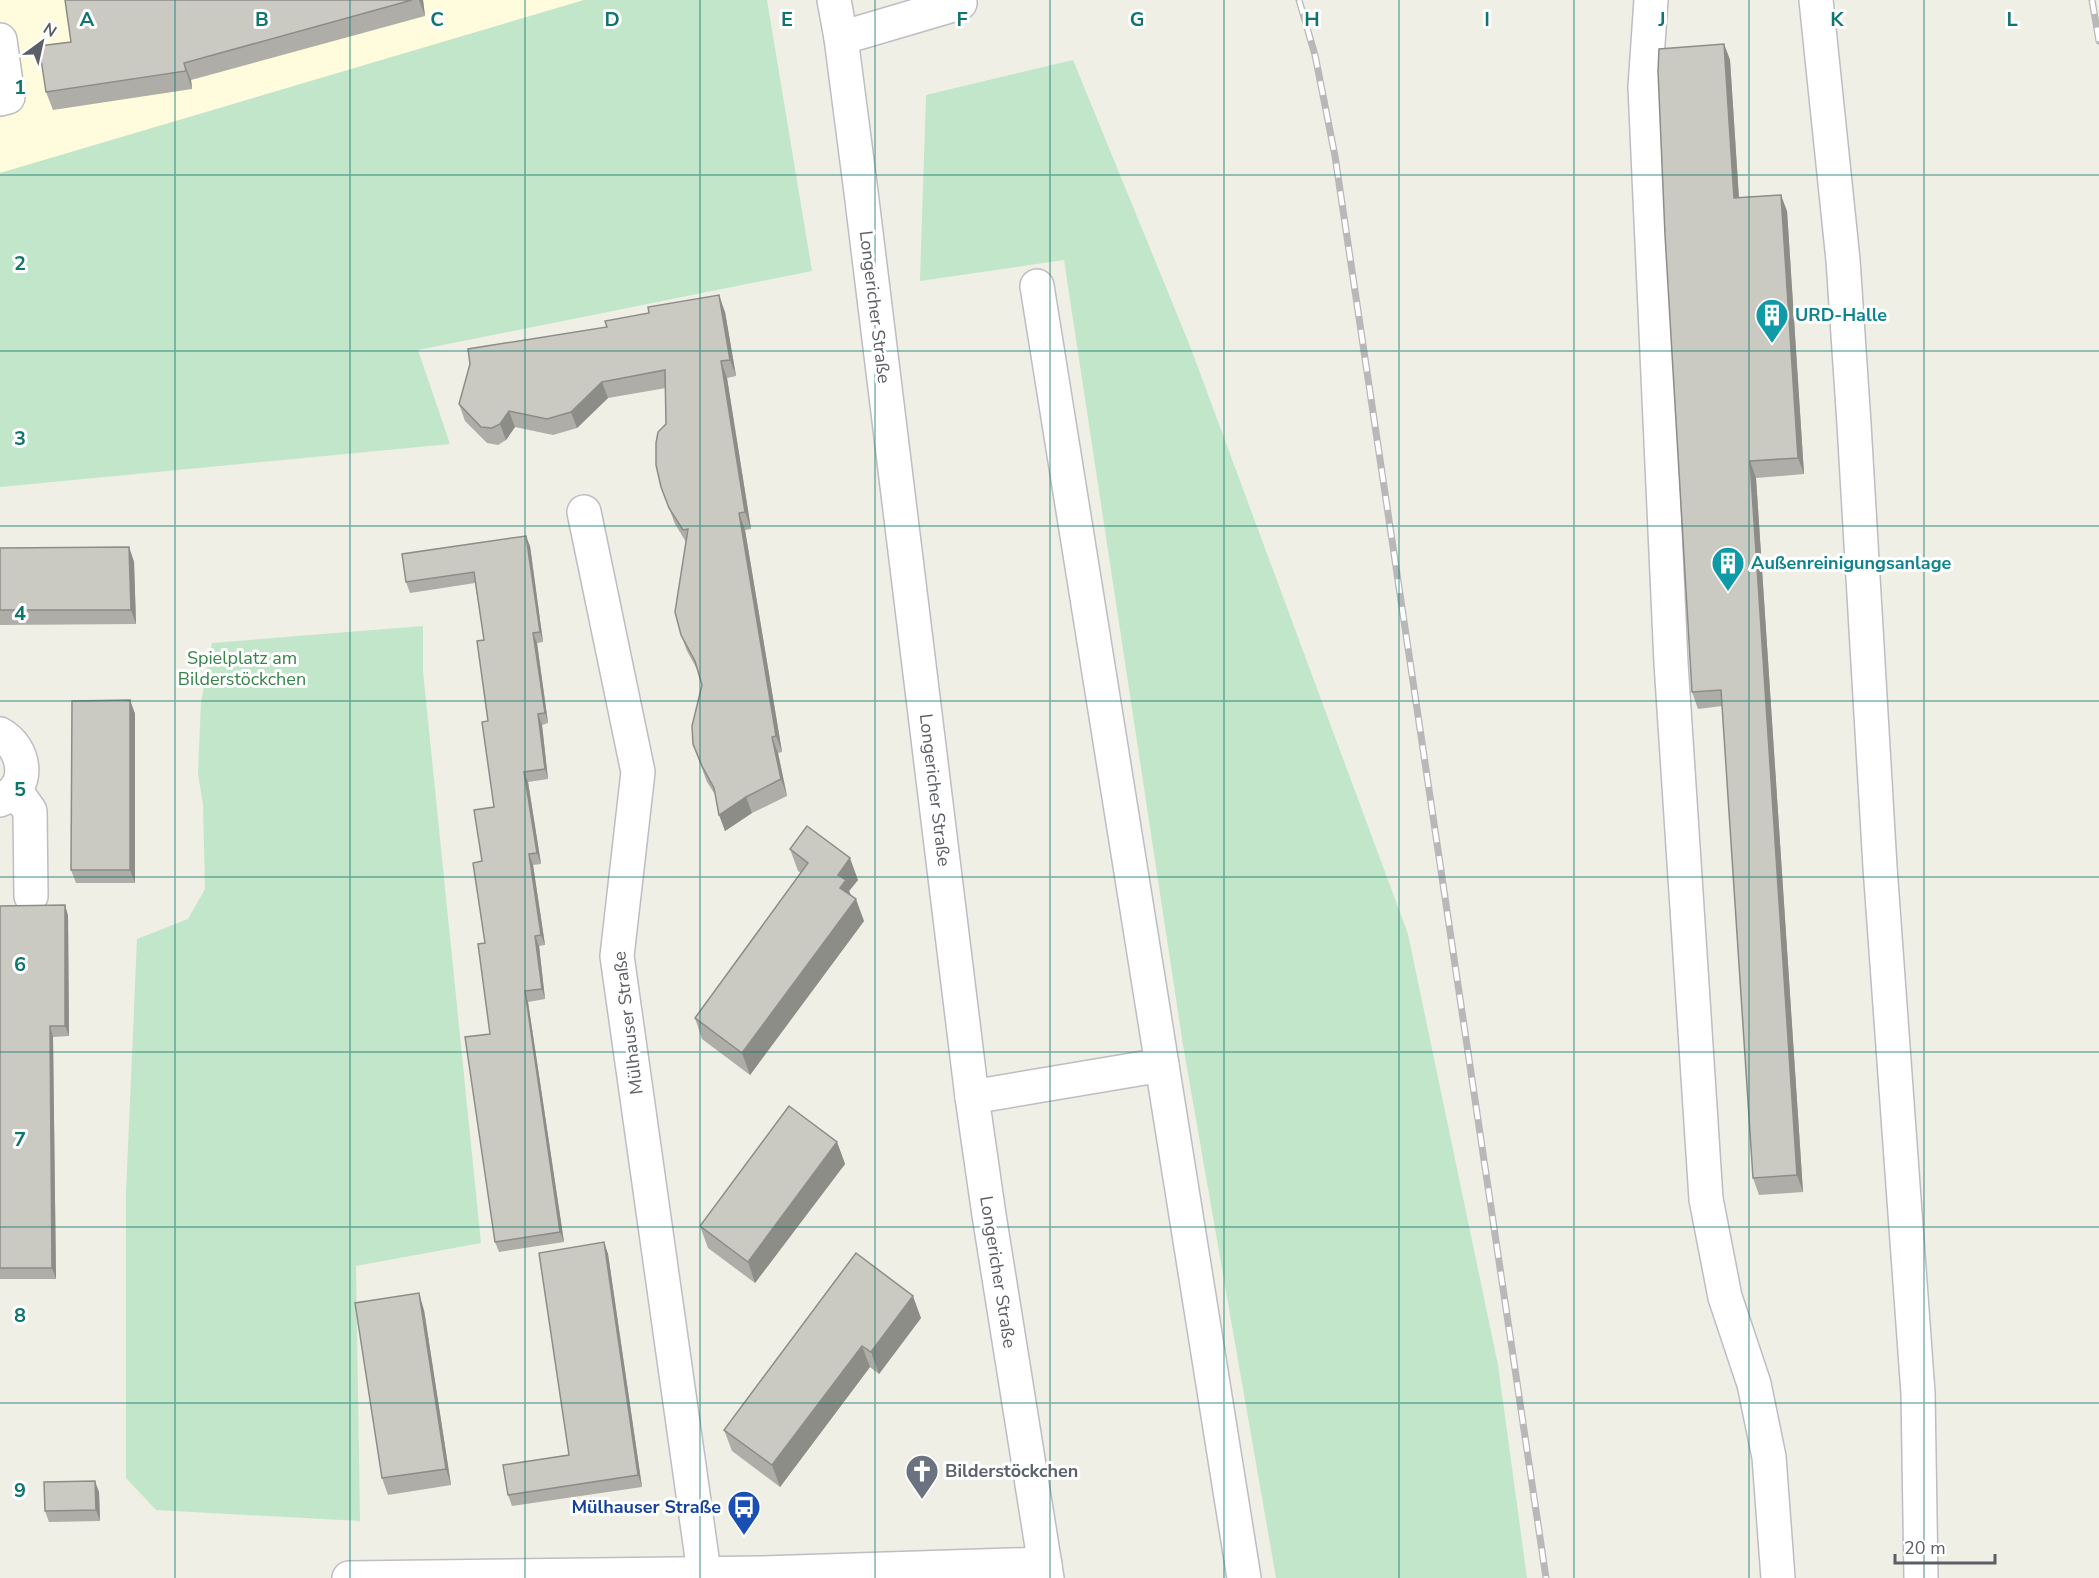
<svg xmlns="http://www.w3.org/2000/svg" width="2099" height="1578" viewBox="0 0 2099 1578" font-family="'Nunito Sans',sans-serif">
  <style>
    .commercial { fill: #fefcdc }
    .green { fill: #c2e6c9 }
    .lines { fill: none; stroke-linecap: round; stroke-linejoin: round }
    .minor-casing { stroke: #bdbdc4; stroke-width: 36 }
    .minor { stroke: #fff; stroke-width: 33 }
    .rail-casing { stroke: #b8b8b9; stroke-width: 7 }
    .rail { stroke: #fff; stroke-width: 4.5; stroke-dasharray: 14; stroke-linecap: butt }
    .wall { fill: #aeada7 }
    .shaded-wall { fill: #8d8d88 }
    .building { fill: #cac9c2; stroke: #8d8d88; stroke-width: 1.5 }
    .grid { fill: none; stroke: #0f766e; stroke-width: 1.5; stroke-opacity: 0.55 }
    .labels { text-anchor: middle; stroke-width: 6; stroke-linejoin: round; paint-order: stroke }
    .street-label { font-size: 18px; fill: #5d5f66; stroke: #fff }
    .culture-label { font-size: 18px; font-weight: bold; fill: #0d838f; stroke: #fff; text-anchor: start }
    .park-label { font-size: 18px; fill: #358448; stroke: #fff }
    .worship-label { font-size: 18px; font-weight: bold; fill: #5b616d; stroke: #fff; text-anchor: start }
    .transit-label { font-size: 18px; font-weight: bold; fill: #164399; stroke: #fff; text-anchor: end }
    .grid-label { font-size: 20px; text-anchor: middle; font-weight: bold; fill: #0f766e; stroke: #fff; stroke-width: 6; stroke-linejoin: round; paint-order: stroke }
  </style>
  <rect width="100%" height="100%" fill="#efefe5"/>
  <!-- commercial -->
  <polygon class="commercial" points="0,0 584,0 0,173"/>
  <!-- green -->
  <g class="green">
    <polygon points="584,0 767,0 812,271 418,350 450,444 0,487 0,173"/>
    <polygon points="1073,60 1190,346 1408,934 1498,1365 1527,1578 1276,1578 1183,1045 1064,260 920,281 926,95"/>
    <polygon points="423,626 423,671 481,1243 356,1266 360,1521 156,1510 126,1478 126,1193 137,939 188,919 205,889 203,804 198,774 201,702 212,643"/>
  </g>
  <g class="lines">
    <defs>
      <g id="minor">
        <polyline points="834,0 841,38 861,192 972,1097 989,1215 1047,1578"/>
        <polyline points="1651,0 1645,87 1671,663 1706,1199 1725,1297 1754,1384 1769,1457 1778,1578"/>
        <polyline points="1816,0 1843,260 1854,424 1880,867 1918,1393 1921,1578"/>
        <polyline points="841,38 960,3"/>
        <polyline points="0,40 8,97 0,99"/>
        <polyline points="584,512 638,772 617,956 704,1572"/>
        <path d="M0 734C26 748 32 789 0 800"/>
        <polyline points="15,790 30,811 31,896"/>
        <polyline points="1162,1065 1244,1578"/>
        <polyline points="972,1097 1162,1065 1037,286"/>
        <polyline points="349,1578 761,1573 1045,1564"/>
      </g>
    </defs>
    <!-- minor casing -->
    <use href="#minor" class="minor-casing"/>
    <!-- minor -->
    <use href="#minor" class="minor"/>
    <defs>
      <g id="rail">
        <polyline points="1299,0 1315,55 1335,156 1546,1578"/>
        <polyline points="2092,0 2099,41"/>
      </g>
    </defs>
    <!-- rail casing -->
    <use href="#rail" class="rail-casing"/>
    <!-- rail -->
    <use href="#rail" class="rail"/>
  </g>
  <!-- wall -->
  <g class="wall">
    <polygon points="65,0 423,0 425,16 191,80 192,89 53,110 46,92 71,42"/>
    <polygon points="1724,44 1730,60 1739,198 1787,211 1804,474 1756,478 1803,1192 1759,1195 1753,1178 1722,706 1698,709 1692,692"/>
    <polygon points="725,312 736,376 727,378 751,529 745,530 782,752 778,753 787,796 752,813 725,831 716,796 707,782 693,744 702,685 699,673 687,651 681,635 686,542 675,524 661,487 666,424 666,388 608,398 577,428 553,435 515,427 506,440 498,445 487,443 465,421 459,404"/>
    <polygon points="530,546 543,642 537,643 548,723 542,725 548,779 528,782 541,864 533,865 545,945 539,946 545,999 528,1002 564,1242 499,1252 495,1242 490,1034 482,861 494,807 484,640 475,583 410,593 406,582"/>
    <polygon points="129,547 134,562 136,624 0,625 0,548"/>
    <polygon points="130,700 135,714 135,883 76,883 71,870"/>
    <polygon points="790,849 858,880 849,891 864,921 750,1075 702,1039 695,1018 801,873 798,871"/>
    <polygon points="65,905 68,916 69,1036 53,1037 56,1279 0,1279 0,906"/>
    <polygon points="837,1142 845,1164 755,1283 708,1248 700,1226"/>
    <polygon points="604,1242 608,1254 642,1487 512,1506 508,1495 569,1455"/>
    <polygon points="856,1253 921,1318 879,1374 870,1367 780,1487 732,1451 724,1430"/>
    <polygon points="424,1310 451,1485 388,1495 382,1478"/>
    <polygon points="99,1492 100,1521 49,1522 45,1511"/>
  </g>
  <!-- shaded-wall -->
  <g class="shaded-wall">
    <polygon points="419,0 423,0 425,16"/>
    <polygon points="1724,44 1730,60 1740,215 1734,198"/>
    <polygon points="184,63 191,80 192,89 186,71"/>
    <polygon points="1781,195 1787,211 1804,474 1798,458"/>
    <polygon points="719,295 725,312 736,376 730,360"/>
    <polygon points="721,361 727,378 751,529 745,512"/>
    <polygon points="602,382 608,398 577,428 571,412"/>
    <polygon points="509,411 515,427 506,440 500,424"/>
    <polygon points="1750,461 1756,478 1803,1192 1797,1175"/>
    <polygon points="739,513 745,530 782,752 776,736"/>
    <polygon points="526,536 530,546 543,642 540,632"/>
    <polygon points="129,547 134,562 136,624 131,610"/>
    <polygon points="533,633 537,643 548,723 545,713"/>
    <polygon points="130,700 135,714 135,883 130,870"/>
    <polygon points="538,714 542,725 548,779 545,769"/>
    <polygon points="772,737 778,753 787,796 781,779"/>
    <polygon points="524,772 528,782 541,864 537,853"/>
    <polygon points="746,797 752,813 725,831 719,815"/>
    <polygon points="529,854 533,865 545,945 541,935"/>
    <polygon points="850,858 858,880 849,891 853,901 840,888 838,875"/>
    <polygon points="856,899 864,921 750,1075 742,1053"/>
    <polygon points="65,905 68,916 69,1036 65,1026"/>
    <polygon points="535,936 539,946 545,999 542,989"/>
    <polygon points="525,991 528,1002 564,1242 560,1232"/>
    <polygon points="50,1026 53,1037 56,1279 52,1268"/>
    <polygon points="837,1142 845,1164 755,1283 748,1262"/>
    <polygon points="604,1242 608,1254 642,1487 638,1475"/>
    <polygon points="419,1293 424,1310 451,1485 446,1469"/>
    <polygon points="913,1296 921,1318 879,1374 871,1352"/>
    <polygon points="862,1346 870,1367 780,1487 772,1465"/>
    <polygon points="95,1481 99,1492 100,1521 96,1510"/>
  </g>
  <!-- building -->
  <g class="building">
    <polygon points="65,0 412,0 184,63 186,71 46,92 39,46 71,42"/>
    <polygon points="1724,44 1734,198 1781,195 1798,458 1750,461 1797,1175 1753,1178 1721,690 1692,692 1665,235 1658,71 1659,49"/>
    <polygon points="719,295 730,360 721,361 745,512 739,513 776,736 772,737 781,779 746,797 719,815 714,788 702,766 693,744 692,726 702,685 695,661 681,635 675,612 688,529 683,530 669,508 661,487 656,465 656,443 658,432 666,424 665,370 602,382 571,412 547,419 509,411 500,424 492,428 481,427 459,404 470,364 468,349 607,327 605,321 649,313 648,307"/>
    <polygon points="526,536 540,632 533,633 545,713 538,714 545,769 524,772 537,853 529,854 541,935 535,936 542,989 525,991 560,1232 495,1242 465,1037 490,1034 478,944 485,943 473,863 482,861 474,810 494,807 482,722 488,721 477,641 484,640 474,572 406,582 402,554"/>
    <polygon points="129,547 131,610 0,610 0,548"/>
    <polygon points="130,700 130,870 71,870 72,701"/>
    <polygon points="807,826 850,858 838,875 846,880 840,888 856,899 742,1053 695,1018 808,863 790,849"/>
    <polygon points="65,905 65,1026 50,1026 52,1268 0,1268 0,906"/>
    <polygon points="789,1106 837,1142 748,1262 700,1226"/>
    <polygon points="604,1242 638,1475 508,1495 503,1465 569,1455 539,1253"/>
    <polygon points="856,1253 913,1296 871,1352 862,1346 772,1465 724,1430"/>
    <polygon points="419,1293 446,1469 382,1478 355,1303"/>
    <polygon points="95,1481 96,1510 45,1511 44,1482"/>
  </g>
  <!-- grid -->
  <path class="grid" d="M175 0V1578M350 0V1578M525 0V1578M700 0V1578M875 0V1578M1050 0V1578M1224 0V1578M1399 0V1578M1574 0V1578M1749 0V1578M1924 0V1578M0 175H2099M0 351H2099M0 526H2099M0 701H2099M0 877H2099M0 1052H2099M0 1227H2099M0 1403H2099"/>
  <!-- icons -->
  <defs>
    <symbol id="building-pin" viewBox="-11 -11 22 30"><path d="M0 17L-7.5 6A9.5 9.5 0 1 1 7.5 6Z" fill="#0f9aa8" stroke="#fff"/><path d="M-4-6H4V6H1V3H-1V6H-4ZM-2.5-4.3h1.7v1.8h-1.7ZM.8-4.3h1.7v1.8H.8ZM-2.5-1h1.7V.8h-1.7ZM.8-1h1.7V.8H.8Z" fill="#fff"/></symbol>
    <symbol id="church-pin" viewBox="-11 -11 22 30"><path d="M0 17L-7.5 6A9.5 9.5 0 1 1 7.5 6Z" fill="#6b7280" stroke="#fff"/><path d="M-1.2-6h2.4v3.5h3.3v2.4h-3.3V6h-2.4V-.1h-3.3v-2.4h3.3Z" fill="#fff"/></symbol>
    <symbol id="bus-pin" viewBox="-11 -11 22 30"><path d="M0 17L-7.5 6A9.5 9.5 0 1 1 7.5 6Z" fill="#1a4fb4" stroke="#fff"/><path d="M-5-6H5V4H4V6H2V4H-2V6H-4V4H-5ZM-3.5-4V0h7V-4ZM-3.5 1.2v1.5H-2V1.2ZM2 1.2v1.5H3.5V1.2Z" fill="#fff"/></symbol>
  </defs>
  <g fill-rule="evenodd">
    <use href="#building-pin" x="1753" y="296" width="38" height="52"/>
    <use href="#building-pin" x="1709" y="544" width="38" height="52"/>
    <use href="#church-pin" x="903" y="1452" width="38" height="52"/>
    <use href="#bus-pin" x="725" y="1488" width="38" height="52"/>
  </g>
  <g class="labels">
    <!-- street labels -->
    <g class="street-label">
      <text transform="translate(875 307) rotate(83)" y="6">Longericher Straße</text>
      <text transform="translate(935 790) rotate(83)" y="6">Longericher Straße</text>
      <text transform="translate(628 1023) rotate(-97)" y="6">Mülhauser Straße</text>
      <text transform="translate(998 1272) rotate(81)" y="6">Longericher Straße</text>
    </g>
    <!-- culture labels -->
    <g class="culture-label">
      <text x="1795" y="321">URD-Halle</text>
      <text x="1751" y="569">Außenreinigungsanlage</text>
    </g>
    <!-- park labels -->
    <g class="park-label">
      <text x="242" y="664">Spielplatz am<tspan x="242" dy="21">Bilderstöckchen</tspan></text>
    </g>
    <!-- worship labels -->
    <g class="worship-label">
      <text x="945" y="1477">Bilderstöckchen</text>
    </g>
    <!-- transit labels -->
    <g class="transit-label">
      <text x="721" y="1513">Mülhauser Straße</text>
    </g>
  </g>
  <g class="grid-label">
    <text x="87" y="26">A</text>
    <text x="262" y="26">B</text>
    <text x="437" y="26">C</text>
    <text x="612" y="26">D</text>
    <text x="787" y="26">E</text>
    <text x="962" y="26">F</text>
    <text x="1137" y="26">G</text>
    <text x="1312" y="26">H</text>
    <text x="1487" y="26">I</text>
    <text x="1662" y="26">J</text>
    <text x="1837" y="26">K</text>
    <text x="2012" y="26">L</text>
    <text x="20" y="94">1</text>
    <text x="20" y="270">2</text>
    <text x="20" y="445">3</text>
    <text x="20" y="620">4</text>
    <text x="20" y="796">5</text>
    <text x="20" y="971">6</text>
    <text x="20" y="1146">7</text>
    <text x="20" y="1322">8</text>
    <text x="20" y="1497">9</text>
  </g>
  <!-- north arrow -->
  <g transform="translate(42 42) rotate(33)" stroke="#ffffff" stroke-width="4.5" paint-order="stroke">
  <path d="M0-4.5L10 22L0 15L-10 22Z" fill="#5d5f66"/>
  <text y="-9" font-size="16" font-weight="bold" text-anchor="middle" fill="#5d5f66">N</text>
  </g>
  <!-- scale -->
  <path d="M1895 1554v9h100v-9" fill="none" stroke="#5d5f66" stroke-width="3"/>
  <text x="1904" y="1554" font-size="18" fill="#5d5f66" stroke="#ffffff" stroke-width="4.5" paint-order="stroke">20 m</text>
</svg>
